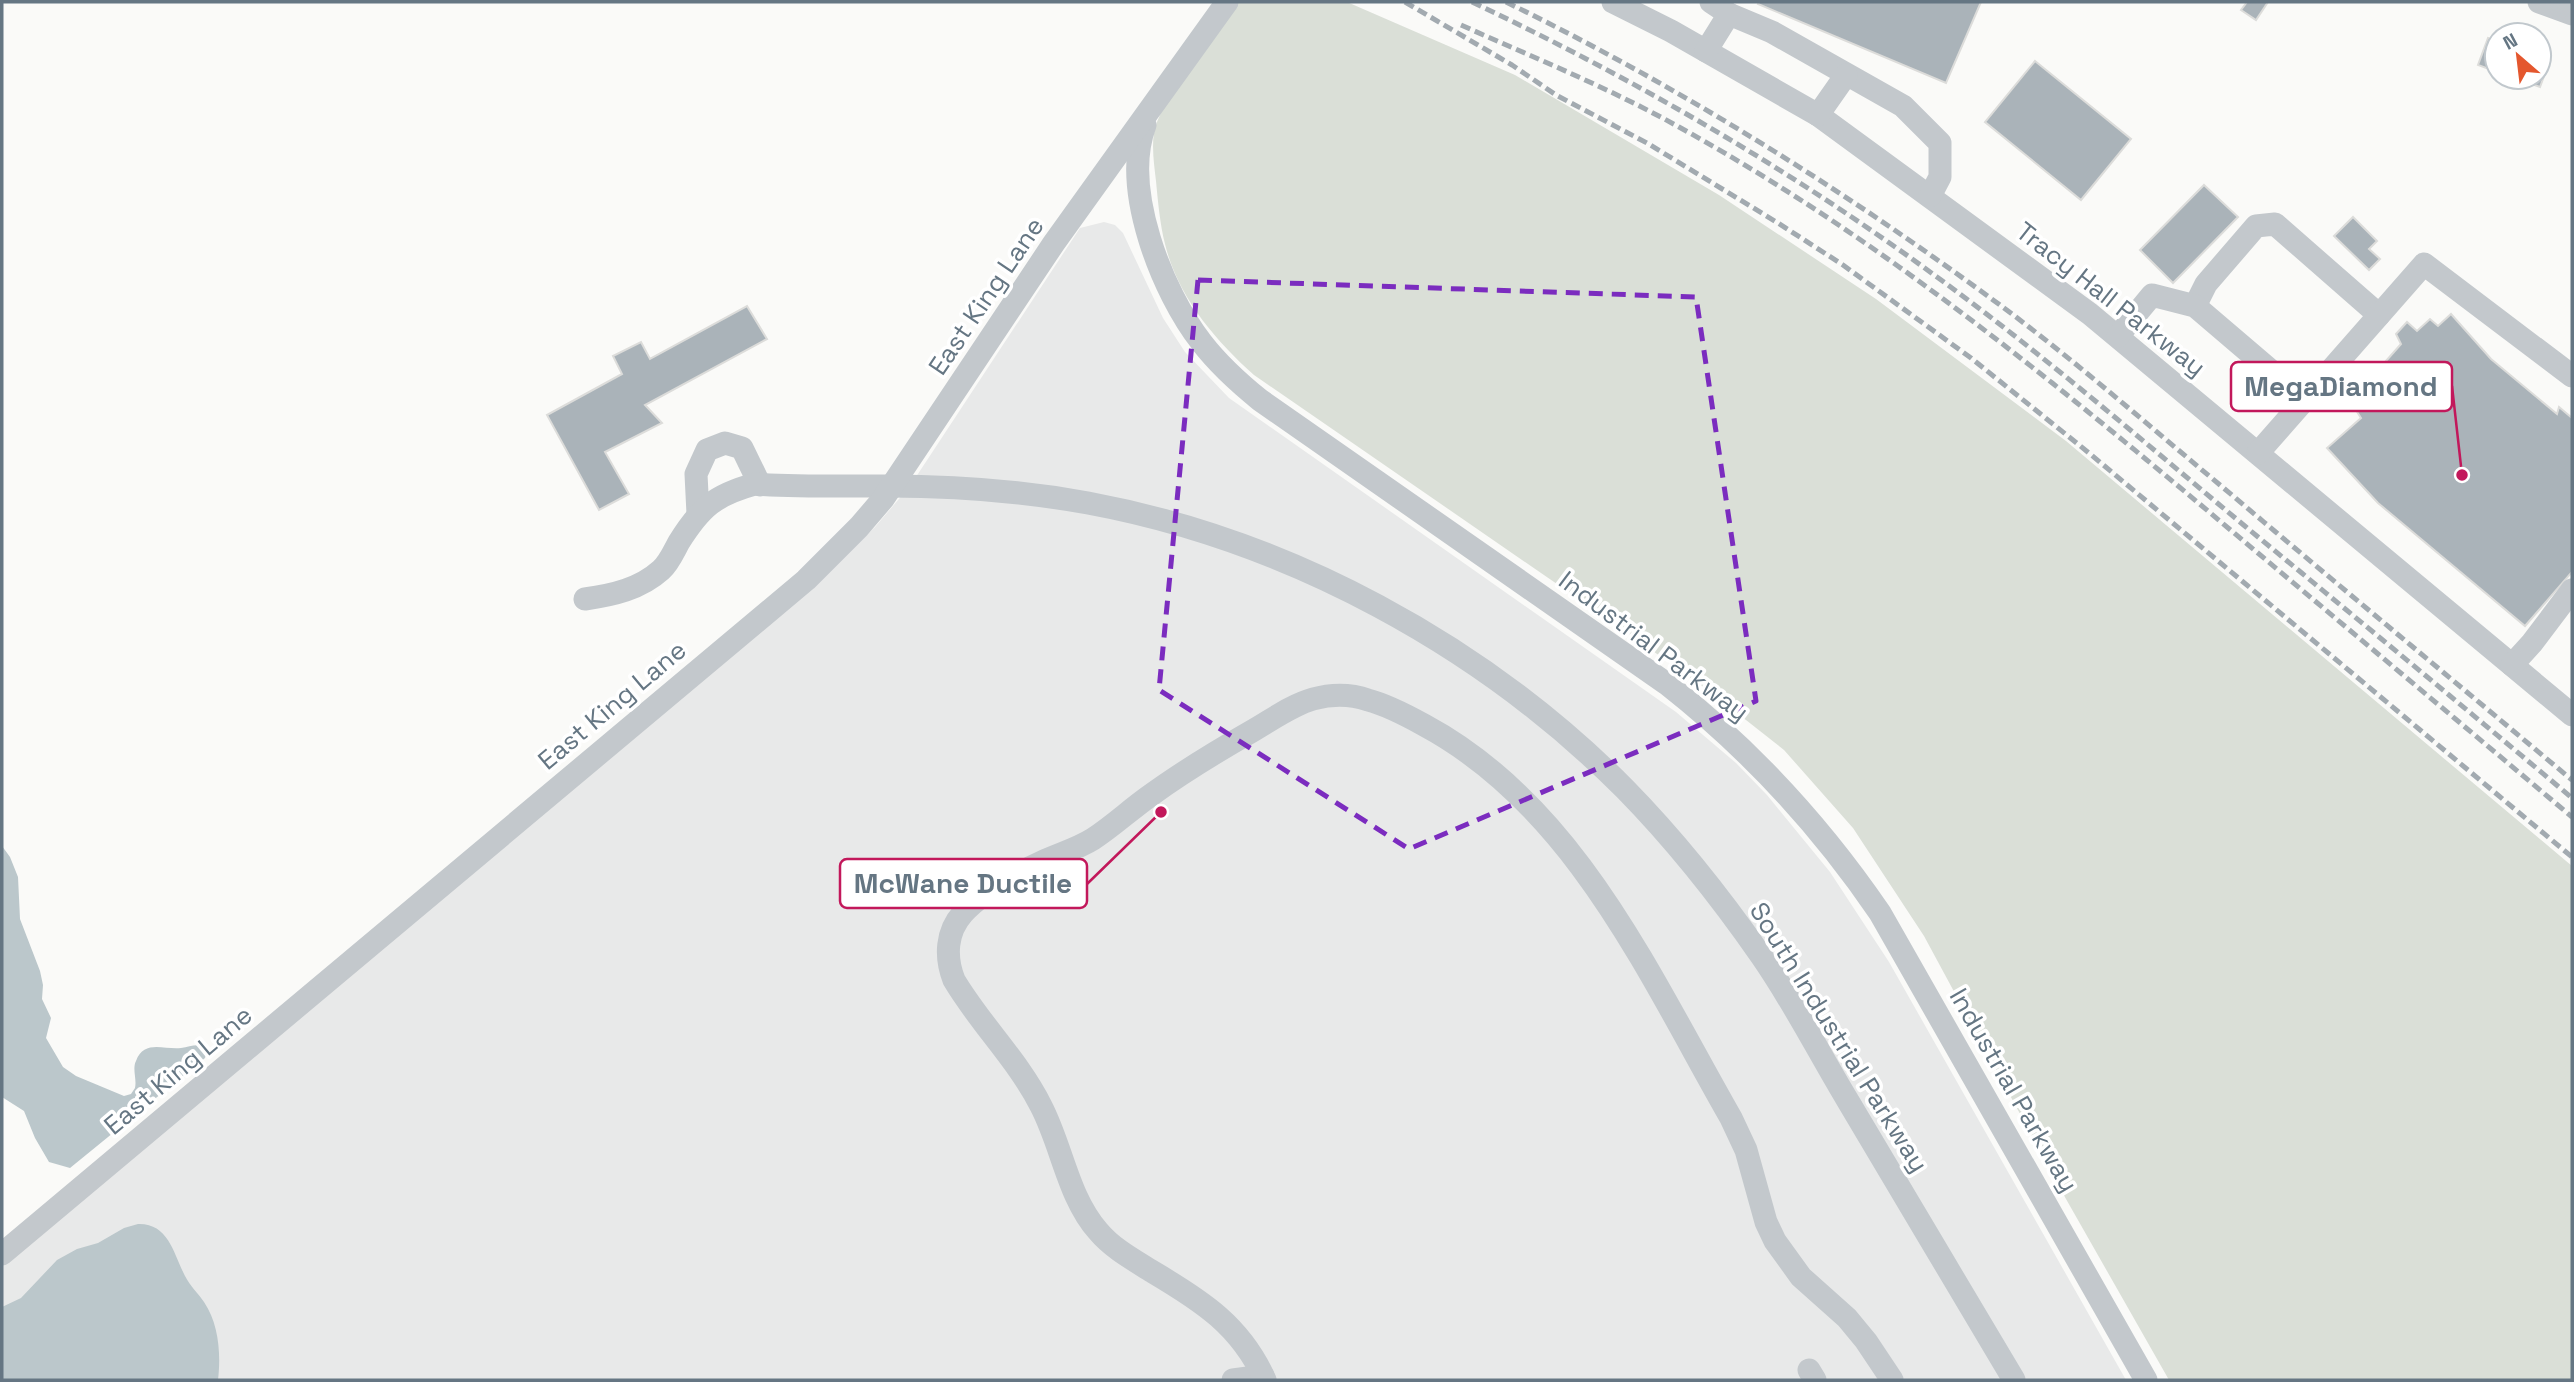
<svg xmlns="http://www.w3.org/2000/svg" width="2574" height="1382" viewBox="0 0 2574 1382" font-family="'Space Grotesk',sans-serif">
  <style>
    .built { fill: #e8e9e9 }
    .green { fill: #dadfd7 }
    .water { fill: #bbc7cb }
    .building { fill: #aab3b9; stroke: #dcdcda; stroke-width: 2 }
    .lines { fill: none; stroke-linecap: round; stroke-linejoin: round }
    .minor { stroke: #c3c8cc; stroke-width: 23 }
    .rail { stroke: #a2aab0; stroke-width: 5; stroke-dasharray: 10 5; stroke-linecap: butt }
    .marked { fill: none; stroke: #7b2cbf; stroke-width: 5; stroke-dasharray: 14 9; stroke-linejoin: round }
    .labels { text-anchor: middle; stroke-width: 7; stroke-linejoin: round; paint-order: stroke }
    .street-label { font-size: 26px; fill: #657683; stroke: #fff }
    .leader { fill: none; stroke: #c2185b; stroke-width: 2.5 }
    .callout-dot { fill: #c2185b; stroke: #fff; stroke-width: 2.5 }
    .callout { fill: #fff; stroke: #c2185b; stroke-width: 2.5 }
    .callout-label { font-size: 28px; text-anchor: middle; font-weight: bold; fill: #657683 }
  </style>
  <rect width="100%" height="100%" fill="#fafaf8"/>
  <!-- built -->
  <polygon class="built" points="1104,222 1115,225 1123,233 1163,318 1185,352 1229,398 1676,712 1736,763 1767,795 1830,872 1889,962 2126,1380 2,1380 2,1265 852,549 875,527 910,486 1080,228"/>
  <!-- green -->
  <path class="green" d="M1236 2H1347L1515 75 1719 195 1876 299 2066 441 2572 866V1380H2169L2066 1199 1924 936 1853 828 1784 750 1718 698 1628 633 1254 375C1215 340 1178 297 1165 244 1160 224 1158 202 1156 181 1154 163 1150 139 1157 122 1174 80 1210 39 1236 2Z"/>
  <!-- water -->
  <g class="water">
    <path d="M2 846 10 857 18 877 20 919 40 971 43 985 42 999 51 1018 46 1038 63 1067 76 1076 124 1096 131 1094 135 1088C137 1079 132 1069 136 1061 144 1039 164 1050 181 1048 189 1047 195 1044 203 1046L207 1051 205 1058 70 1168 49 1162 35 1138 24 1111 2 1097Z"/>
    <path d="M138 1224C169 1223 174 1255 185 1276 190 1286 198 1293 204 1302 219 1324 221 1355 218 1380H2V1307L21 1298 57 1260 77 1249 98 1243 124 1228Z"/>
  </g>
  <!-- building -->
  <g class="building">
    <polygon points="1759,2 1981,2 1946,83 1758,4"/>
    <polygon points="2247,2 2268,2 2256,20 2241,10"/>
    <polygon points="2488,38 2497,42 2497,72 2478,65"/>
    <polygon points="2539,56 2550,60 2540,87 2512,77 2539,77"/>
    <polygon points="2035,61 2131,139 2081,200 1985,122"/>
    <polygon points="2204,185 2238,217 2173,283 2140,250"/>
    <polygon points="2353,217 2377,241 2369,249 2380,259 2369,270 2334,236"/>
    <polygon points="747,306 767,339 645,405 662,423 605,452 629,494 599,510 547,415 622,374 613,356 641,342 650,359"/>
    <polygon points="2451,314 2491,359 2557,414 2559,407 2572,418 2572,572 2525,626 2378,503 2327,448 2361,418 2352,404 2380,375 2378,370 2401,344 2396,334 2407,322 2417,331 2430,319 2438,326"/>
  </g>
  <g class="lines">
    <!-- minor -->
    <g class="minor">
      <polyline points="1613,2 1671,31 1818,115 2090,314 2572,715"/>
      <polyline points="1711,2 1729,14 1772,32 1903,106 1940,143 1940,177 1930,196"/>
      <polyline points="2539,2 2572,14"/>
      <polyline points="1706,51 1729,14"/>
      <polyline points="1818,115 1846,75"/>
      <path d="M1145 125C1121 189 1162 292 1202 343 1219 365 1239 383 1260 400L1667 684C1751 750 1820 825 1880 913L2146 1380"/>
      <polyline points="2195,306 2206,284 2256,226 2275,224 2379,315"/>
      <polyline points="2118,336 2152,295 2195,306 2305,400"/>
      <polyline points="2258,453 2424,264 2572,376"/>
      <polyline points="698,514 696,474 707,450 725,443 742,448 760,485"/>
      <path d="M585 599C613 595 640 589 661 570 669 563 674 551 679 542 701 507 715 495 755 484 799 487 844 486 888 486 955 486 1022 491 1088 503 1288 540 1482 645 1625 789 1676 841 1721 898 1762 957 1794 1003 1819 1053 1848 1101 1903 1194 1959 1287 2014 1380"/>
      <polyline points="2512,665 2532,643 2572,590"/>
      <polyline points="2,1254 806,580 859,527 883,499 1054,243 1227,2"/>
      <polyline points="1809,1370 1815,1380"/>
      <polyline points="1233,1380 1263,1376"/>
      <path d="M1265 1380C1241 1326 1202 1301 1153 1272 1134 1260 1113 1249 1098 1231 1068 1197 1062 1146 1041 1106 1018 1060 980 1024 954 980 945 957 946 932 963 913 983 891 1016 874 1042 862 1059 854 1077 849 1093 839 1113 826 1131 809 1151 795 1184 771 1219 750 1254 730 1273 719 1292 705 1313 699 1331 694 1351 694 1368 700 1387 705 1406 715 1424 725 1575 806 1649 975 1731 1118L1746 1150 1766 1222 1775 1241 1801 1277 1847 1318 1866 1341 1892 1380"/>
    </g>
    <!-- rail -->
    <g class="rail">
      <polyline points="1405,2 1512,65 1556,95 1647,143 1778,223 1843,265 1971,358 2089,453 2572,857"/>
      <path d="M1472 2C1635 79 1791 170 1937 277 2044 355 2144 442 2246 527 2355 617 2464 707 2572 798"/>
      <path d="M1506 2C1682 88 1847 192 2004 308 2079 364 2149 426 2220 485 2337 584 2455 682 2572 780"/>
      <path d="M1461 25C1535 58 1609 88 1679 127 1871 233 2041 371 2208 511 2329 613 2451 715 2572 817"/>
    </g>
  </g>
  <!-- marked area -->
  <path class="marked" d="M1198 280 1696 297 1756 701 1409 849 1159 690Z"/>
  <g class="labels">
    <!-- street labels -->
    <g class="street-label">
      <text transform="translate(986 296) rotate(-56)" y="9">East King Lane</text>
      <text transform="translate(2111 299) rotate(38)" y="9">Tracy Hall Parkway</text>
      <text transform="translate(1654 646) rotate(37)" y="9">Industrial Parkway</text>
      <text transform="translate(612 705) rotate(-40)" y="9">East King Lane</text>
      <text transform="translate(1839 1037) rotate(58)" y="9">South Industrial Parkway</text>
      <text transform="translate(178 1070) rotate(-40)" y="9">East King Lane</text>
      <text transform="translate(2014 1090) rotate(60)" y="9">Industrial Parkway</text>
    </g>
  </g>
  <!-- callouts -->
  <path class="leader" d="M2462 475L2452 386M1161 812L1087 884"/>
  <g class="callout-dot">
    <circle cx="2462" cy="475" r="7"/>
    <circle cx="1161" cy="812" r="7"/>
  </g>
  <g class="callout">
    <rect x="2231" y="362" width="221" height="49" rx="7"/>
    <rect x="840" y="859" width="247" height="49" rx="7"/>
  </g>
  <g class="callout-label">
    <text x="2341" y="396">MegaDiamond</text>
    <text x="963" y="893">McWane Ductile</text>
  </g>
  <!-- border -->
  <rect width="2574" height="1382" fill="none" stroke="#657683" stroke-width="7"/>
  <!-- north arrow -->
  <g transform="translate(2518 56) rotate(332)"><circle r="33" fill="#ffffff" stroke="#c1c8cd" stroke-width="2"/>
  <path d="M0-5L12 26L0 18L-12 26Z" fill="#e4572e"/>
  <text y="-10" font-size="19" font-weight="bold" text-anchor="middle" fill="#657683">N</text>
  </g>
</svg>
